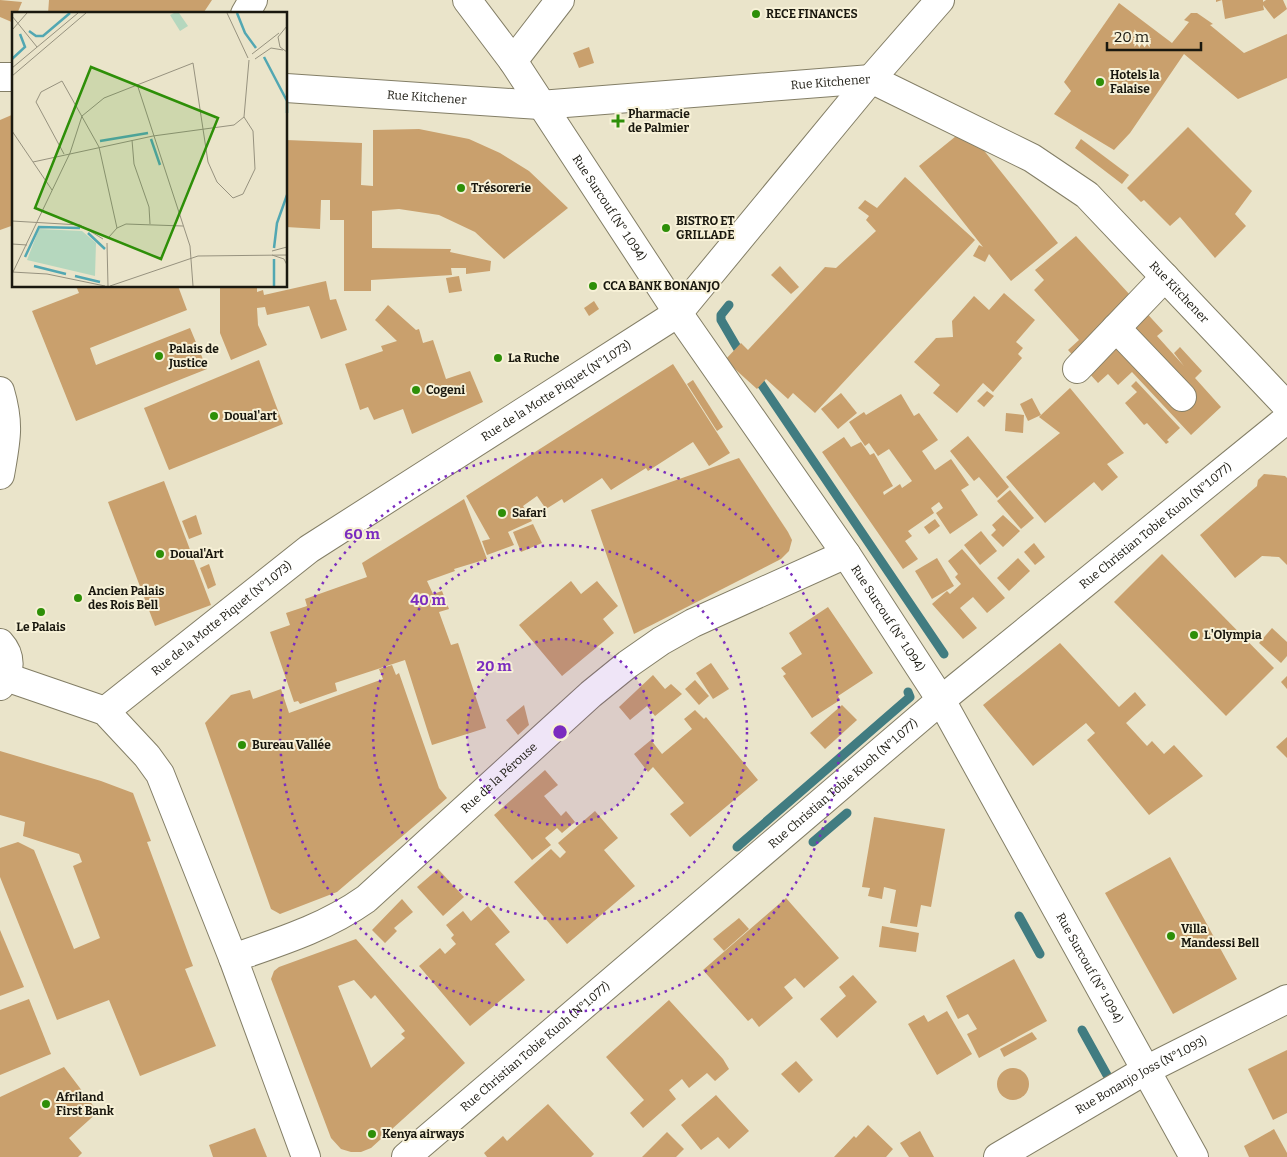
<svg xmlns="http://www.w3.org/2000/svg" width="1287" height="1157" viewBox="0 0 1287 1157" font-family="Bitter,serif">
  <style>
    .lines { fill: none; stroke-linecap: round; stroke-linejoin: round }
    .stream { stroke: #417c81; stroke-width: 9 }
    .building { fill: #c9a06d; fill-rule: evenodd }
    .minor-casing { stroke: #837e66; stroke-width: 30 }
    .minor { stroke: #fff; stroke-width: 28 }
    .ring { fill: none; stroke: #7b2cbf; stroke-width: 2.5; stroke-dasharray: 2.5 5 }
    .poi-dot { fill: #2e8f08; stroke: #f7f1d7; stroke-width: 2 }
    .labels { text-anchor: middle; stroke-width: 4; stroke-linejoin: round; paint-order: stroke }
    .poi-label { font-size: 12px; font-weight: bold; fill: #1a180f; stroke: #f7f1d7; text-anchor: start }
    .street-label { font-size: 12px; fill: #1a180f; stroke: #f7f1d7 }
    .inset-river { fill: none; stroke: #52a7b2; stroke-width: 2.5 }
    .inset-road { fill: none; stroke: #97927f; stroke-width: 1 }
    .view { fill: #2e8f08; fill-opacity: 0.15; stroke: #2e8f08; stroke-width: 2.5 }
    .inset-edge { fill: none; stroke: #1a180f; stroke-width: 2.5 }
    .centre { fill: #7b2cbf; stroke: #f7f1d7; stroke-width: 2.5 }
    .ring-label { font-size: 15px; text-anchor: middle; font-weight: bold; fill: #7b2cbf; stroke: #f7f1d7; stroke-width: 4; stroke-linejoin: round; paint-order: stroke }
  </style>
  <rect width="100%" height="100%" fill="#eae4ca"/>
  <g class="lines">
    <!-- stream -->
    <g class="stream">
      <polyline points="729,305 721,315 721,320 742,356"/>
      <polyline points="755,375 944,654"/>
      <polyline points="813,842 847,813"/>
      <polyline points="737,847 910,697 908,692"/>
      <polyline points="1019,916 1040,954"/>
      <polyline points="1082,1030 1107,1075"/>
    </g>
  </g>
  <!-- building -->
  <g class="building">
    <polygon points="0,0 22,2 17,14 14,14 14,23 0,17"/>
    <polygon points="49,0 212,0 204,12 207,14 48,14"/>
    <polygon points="1216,0 1263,0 1263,2 1266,0 1283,0 1287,9 1274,19 1263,5 1264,10 1225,19 1222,0 1216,2"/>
    <polygon points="1119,3 1172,43 1189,22 1184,20 1191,13 1197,13 1213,24 1210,25 1244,53 1287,34 1287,78 1238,99 1184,54 1130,133 1114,150 1054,114 1071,91 1064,82"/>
    <polygon points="589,47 594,63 579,68 573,53"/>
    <polygon points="14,114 14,225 0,230 0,120"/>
    <polygon points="1188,127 1252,191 1235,214 1246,226 1215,258 1180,217 1170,226 1144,200 1141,202 1127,188"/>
    <polygon points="966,128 1058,243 1011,281 989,254 985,262 973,256 979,245 983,247 919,166"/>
    <polygon points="419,129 469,139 500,153 529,171 568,208 504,259 475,232 439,215 399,209 372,211 372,248 451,249 450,252 491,261 490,271 466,274 466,268 451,268 452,275 371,280 371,291 344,291 344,220 330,220 330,200 321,200 320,229 286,227 286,140 362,143 361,185 373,186 373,130"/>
    <polygon points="1081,139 1129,175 1122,184 1075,148"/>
    <polygon points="905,177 975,240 815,413 793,393 788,399 766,379 757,389 725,360 741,343 748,350 825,267 836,268 876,231 866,220 869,216 858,208 865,200 877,208"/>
    <polygon points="1076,236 1163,331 1157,336 1184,366 1174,353 1180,347 1202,371 1195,378 1221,407 1191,435 1132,372 1118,385 1108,374 1098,383 1068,350 1079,340 1034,290 1044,280 1035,270"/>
    <polygon points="780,266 799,287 791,294 771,275"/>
    <polygon points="459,276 462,291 449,293 446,278"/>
    <polygon points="326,281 330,300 336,299 347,330 321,339 309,306 267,315 265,307 257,308 258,325 267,345 231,360 220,333 220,286 257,286 257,292 263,290 264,295"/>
    <polygon points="76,286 178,286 187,310 90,348 96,365 190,328 207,369 76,421 32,311 79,293"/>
    <polygon points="1004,293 1035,320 1016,342 1023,348 1018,354 1022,358 993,392 983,383 957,413 933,393 940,385 914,362 936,338 953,337 952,321 974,296 989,310"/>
    <polygon points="594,301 599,309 589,316 584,308"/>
    <polygon points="388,305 416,330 419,329 423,343 433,340 446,379 470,371 483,402 412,434 403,409 374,420 368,407 360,410 345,364 383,351 381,346 397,341 375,320"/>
    <polygon points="259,360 283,424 169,470 144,408"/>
    <polygon points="673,364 730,453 709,466 693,442 648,471 646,468 611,490 602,478 564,503 562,499 546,509 537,496 523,506 532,521 508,532 514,545 487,555 482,541 490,539 466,496"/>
    <polygon points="693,380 723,427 717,431 687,384"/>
    <polygon points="1136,381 1180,428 1167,440 1169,442 1166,444 1147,423 1144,425 1125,403 1137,392 1131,386"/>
    <polygon points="1070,388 1124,453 1107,464 1118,477 1102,491 1094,482 1045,523 1006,477 1060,433 1039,417 1041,415 1028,421 1020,404 1032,398 1041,415"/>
    <polygon points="987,391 994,396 984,407 977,401"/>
    <polygon points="841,393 857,413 838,429 821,409"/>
    <polygon points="901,394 914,416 919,413 938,440 922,451 935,470 951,459 969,485 961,490 978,515 950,534 936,513 943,508 939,502 931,508 934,513 908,531 912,536 905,541 918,559 903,569 822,452 844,437 851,447 861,442 870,455 874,453 893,486 883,492 884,495 900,484 902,488 912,481 889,449 878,456 869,443 865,446 849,422 864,412 866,415"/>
    <polygon points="1006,413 1024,415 1023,433 1005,431"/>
    <polygon points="968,436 1009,487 997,498 979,477 974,481 950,451"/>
    <polygon points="739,458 788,532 792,540 789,551 781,559 634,634 591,510"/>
    <polygon points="1264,474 1285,476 1287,478 1287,565 1279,557 1262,556 1235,578 1200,535 1257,486 1258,480"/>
    <polygon points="164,481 211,605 155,626 108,502"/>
    <polygon points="1010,490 1034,518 1021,529 997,501"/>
    <polygon points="464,499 487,559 454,569 455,571 427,581 433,594 442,591 449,609 439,612 451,645 458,643 486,728 432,745 405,660 335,683 337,691 300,704 298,701 294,702 270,632 290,625 286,613 307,606 305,599 367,577 362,563"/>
    <polygon points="196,515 202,534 189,539 182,521"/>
    <polygon points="1003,515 1020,531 1003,547 991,535 996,530 992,525"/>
    <polygon points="935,519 940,526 929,534 924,527"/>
    <polygon points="533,524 542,543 521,552 513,532"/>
    <polygon points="981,531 997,551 980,565 964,545"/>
    <polygon points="1034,543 1045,557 1035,565 1024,552"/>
    <polygon points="962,549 1005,598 987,613 973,597 960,608 977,628 963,639 932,604 947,591 950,594 961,584 955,577 958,574 948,561"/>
    <polygon points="1162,554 1274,668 1226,716 1114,602"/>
    <polygon points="937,558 954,586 932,599 915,571"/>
    <polygon points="1018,558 1030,571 1009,591 997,578"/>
    <polygon points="209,564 216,585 208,589 200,568"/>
    <polygon points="571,581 581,594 597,581 618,606 603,619 614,633 562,676 519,625"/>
    <polygon points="828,607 873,673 838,696 840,700 812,718 783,676 786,674 781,668 802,654 789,633"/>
    <polygon points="1272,628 1287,642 1287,656 1281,663 1259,643"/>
    <polygon points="1060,643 1119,707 1135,692 1146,705 1126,723 1147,746 1152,741 1164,754 1174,745 1203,776 1149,815 1087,740 1095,733 1086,723 1033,766 983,705"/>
    <polygon points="711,663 729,689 713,699 696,673"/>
    <polygon points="392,665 396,675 399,673 439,788 447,798 337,892 280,914 271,909 205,723 231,695 250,690 253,699 281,689 289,713 383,679 379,669"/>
    <polygon points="653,675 665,689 671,684 682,694 655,716 647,706 630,720 619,707"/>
    <polygon points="1287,676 1287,689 1281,682"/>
    <polygon points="695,680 709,696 699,705 685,689"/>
    <polygon points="524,705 529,725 518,735 506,720"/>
    <polygon points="842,705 857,720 825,749 810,733"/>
    <polygon points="695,710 704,719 706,717 758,780 690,837 670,814 684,803 653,767 648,772 634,754 651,740 662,754 692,729 684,719"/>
    <polygon points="1287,737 1287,758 1276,747"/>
    <polygon points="0,751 101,781 133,793 151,841 147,842 193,966 185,969 216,1046 140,1076 109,1000 57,1020 0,877 0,848 18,842 34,850 74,949 100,938 73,866 82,862 79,854 23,836 25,822 0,815"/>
    <polygon points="545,770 558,785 544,796 561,816 566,811 575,822 562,833 557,828 545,838 551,845 532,860 494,815"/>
    <polygon points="595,811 618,838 604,850 635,886 567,944 514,882 551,849 560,858 566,852 558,843"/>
    <polygon points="874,817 945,829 931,907 921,905 917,927 890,923 896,890 884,887 882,899 868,896 870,888 862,887"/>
    <polygon points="1170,857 1237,979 1173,1014 1105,893"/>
    <polygon points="438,869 464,897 443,916 417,887"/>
    <polygon points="786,898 839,958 804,988 795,978 784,987 793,998 759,1027 752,1018 748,1021 703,970"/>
    <polygon points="402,899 413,912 394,928 397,931 385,943 372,930"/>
    <polygon points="488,906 510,932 495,944 525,980 470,1026 419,966 440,948 445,954 456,944 451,938 454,935 446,925 463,911 471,921"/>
    <polygon points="739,918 749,929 724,951 713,939"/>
    <polygon points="882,926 919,933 916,952 879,947"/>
    <polygon points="0,930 24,987 0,996"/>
    <path d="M356 939 465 1063 371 1148 361 1152H351L341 1149 331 1138 271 979 274 971 279 967ZM354 980 371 999 375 995 405 1031 401 1034 405 1038 371 1068 338 986Z"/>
    <polygon points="1014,959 1047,1021 979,1058 967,1034 977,1029 968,1014 958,1019 946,996"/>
    <polygon points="853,975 877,1002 837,1038 820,1019 846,996 839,987"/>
    <polygon points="29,999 51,1054 0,1075 0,1010"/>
    <polygon points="669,1000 723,1059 729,1069 715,1081 707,1073 689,1088 682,1079 669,1090 676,1099 643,1128 630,1113 644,1100 606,1057"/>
    <polygon points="947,1011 972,1054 937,1075 908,1024 924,1015 928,1022"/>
    <polygon points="1032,1032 1037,1039 1004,1057 1000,1049"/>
    <polygon points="1287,1050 1287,1113 1273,1120 1248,1069"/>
    <polygon points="796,1061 813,1080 799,1093 781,1074"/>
    <polygon points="64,1067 98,1112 69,1138 82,1153 78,1157 0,1157 0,1097"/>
    <circle cx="1013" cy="1084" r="16"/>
    <polygon points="716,1095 749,1131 729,1149 718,1137 701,1150 681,1125"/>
    <polygon points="548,1104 594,1154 591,1157 487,1157 484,1153 503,1136 507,1141"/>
    <polygon points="868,1125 893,1149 886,1157 834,1157 854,1136 856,1138"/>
    <polygon points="255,1128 267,1157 213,1157 209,1145"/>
    <polygon points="1274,1129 1287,1153 1287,1157 1249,1157 1244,1146"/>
    <polygon points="920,1131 934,1157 909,1157 900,1143"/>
    <polygon points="667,1132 684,1149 676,1157 642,1157"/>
  </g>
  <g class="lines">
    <defs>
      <g id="minor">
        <path id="s1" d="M467 0 513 61 678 313 846 554 941 700 1194 1157"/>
        <polyline points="245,14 253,0"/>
        <polyline points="513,61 560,0"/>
        <polyline points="0,77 14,77"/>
        <path id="s2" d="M286 88 540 105 871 79 1032 158 1087 195 1287 406"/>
        <polyline points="1116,328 1182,397"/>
        <polyline points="1077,369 1165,277"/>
        <path d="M0 391C10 425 6 440 0 475"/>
        <path d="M0 643C12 656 11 672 0 686"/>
        <polyline points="6,677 105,711 147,756 160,774 233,958 306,1157"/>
        <path id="s3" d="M105 711 309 549 678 313 871 79 940 0"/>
        <path id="s4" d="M233 958C279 942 325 928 366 899L591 694 628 664 661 641 693 623 846 554"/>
        <path id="s5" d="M406 1157 941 700 1287 419"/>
        <path id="s6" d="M998 1157 1146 1070 1287 999"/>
      </g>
    </defs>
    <!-- minor casing -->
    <use href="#minor" class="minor-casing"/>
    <!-- minor -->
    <use href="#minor" class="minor"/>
  </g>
  <!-- distance rings -->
  <circle cx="560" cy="732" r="93" fill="#7b2cbf" fill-opacity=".12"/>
  <g class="ring">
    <circle cx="560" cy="732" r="93"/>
    <circle cx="560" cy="732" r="187"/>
    <circle cx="560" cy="732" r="280"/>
  </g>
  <!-- markers -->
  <g class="poi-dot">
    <circle cx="756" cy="14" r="5"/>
    <circle cx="1100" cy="82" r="5"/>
    <path d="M615.5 113.5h5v5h5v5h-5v5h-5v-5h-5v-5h5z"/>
    <circle cx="461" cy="188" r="5"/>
    <circle cx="666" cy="228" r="5"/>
    <circle cx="593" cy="286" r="5"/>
    <circle cx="159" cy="356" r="5"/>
    <circle cx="498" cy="358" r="5"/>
    <circle cx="416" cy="390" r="5"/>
    <circle cx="214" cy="416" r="5"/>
    <circle cx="502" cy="513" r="5"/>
    <circle cx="160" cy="554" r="5"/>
    <circle cx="78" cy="598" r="5"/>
    <circle cx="41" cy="612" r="5"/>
    <circle cx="1194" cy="635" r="5"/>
    <circle cx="242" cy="745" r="5"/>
    <circle cx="1171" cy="936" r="5"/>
    <circle cx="46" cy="1104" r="5"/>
    <circle cx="372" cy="1134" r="5"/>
  </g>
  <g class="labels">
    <!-- poi labels -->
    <g class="poi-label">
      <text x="766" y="18">RECE FINANCES</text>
      <text x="1110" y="79">Hotels la<tspan x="1110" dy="14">Falaise</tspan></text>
      <text x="628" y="118">Pharmacie<tspan x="628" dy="14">de Palmier</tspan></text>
      <text x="471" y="192">Trésorerie</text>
      <text x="676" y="225">BISTRO ET<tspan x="676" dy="14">GRILLADE</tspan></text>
      <text x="603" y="290">CCA BANK BONANJO</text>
      <text x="169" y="353">Palais de<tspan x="169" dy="14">Justice</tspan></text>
      <text x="508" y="362">La Ruche</text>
      <text x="426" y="394">Cogeni</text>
      <text x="224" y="420">Doual'art</text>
      <text x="512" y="517">Safari</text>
      <text x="170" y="558">Doual'Art</text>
      <text x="88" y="595">Ancien Palais<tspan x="88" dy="14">des Rois Bell</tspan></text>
      <text x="41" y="631" text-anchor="middle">Le Palais</text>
      <text x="1204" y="639">L'Olympia</text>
      <text x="252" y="749">Bureau Vallée</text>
      <text x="1181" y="933">Villa<tspan x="1181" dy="14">Mandessi Bell</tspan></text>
      <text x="56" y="1101">Afriland<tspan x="56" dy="14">First Bank</tspan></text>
      <text x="382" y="1138">Kenya airways</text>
    </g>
    <!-- street labels -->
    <g class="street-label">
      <text dy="4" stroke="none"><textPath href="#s2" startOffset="546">Rue Kitchener</textPath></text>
      <text dy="4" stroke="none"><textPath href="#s2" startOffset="141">Rue Kitchener</textPath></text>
      <text dy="4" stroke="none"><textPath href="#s1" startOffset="252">Rue Surcouf (N° 1.094)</textPath></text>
      <text dy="4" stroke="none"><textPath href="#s2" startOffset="966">Rue Kitchener</textPath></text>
      <text dy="4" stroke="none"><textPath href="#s3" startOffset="554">Rue de la Motte Piquet (N°1.073)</textPath></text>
      <text dy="4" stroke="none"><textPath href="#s5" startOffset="980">Rue Christian Tobie Kuoh (N°1.077)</textPath></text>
      <text dy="4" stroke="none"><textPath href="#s1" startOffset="748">Rue Surcouf (N° 1.094)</textPath></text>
      <text dy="4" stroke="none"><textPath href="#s3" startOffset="149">Rue de la Motte Piquet (N°1.073)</textPath></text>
      <text dy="4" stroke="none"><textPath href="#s4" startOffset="326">Rue de la Pérouse</textPath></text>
      <text dy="4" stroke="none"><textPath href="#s5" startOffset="575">Rue Christian Tobie Kuoh (N°1.077)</textPath></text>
      <text dy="4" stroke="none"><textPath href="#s1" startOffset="1152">Rue Surcouf (N° 1.094)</textPath></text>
      <text dy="4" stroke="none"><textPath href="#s5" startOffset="170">Rue Christian Tobie Kuoh (N°1.077)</textPath></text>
      <text dy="4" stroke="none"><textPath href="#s6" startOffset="165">Rue Bonanjo Joss (N°1.093)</textPath></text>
    </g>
  </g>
  <!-- overview -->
  <g transform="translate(12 12)">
    <rect width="275" height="275" fill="#eae4ca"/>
    <path d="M162 1H167L176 14 168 19 158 3ZM27 217 70 219 84 231 83 264 15 248Z" fill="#b5d7be"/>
    <path class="inset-river" d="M225 1 233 21 244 36M17 19 24 24H31L58 1M252 45 275 89V101M0 47 13 35 8 22M139 127 148 153M88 129 136 121M76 221 93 237M262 236 265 211 275 183M13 245 27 215 68 216M22 254 54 262M63 264 88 270M262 274V247"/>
    <path class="inset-road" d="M215 1 236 46M0 4 25 35M275 14 266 25 268 35 275 40M0 18 15 1M240 42 267 21M243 47 259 36 271 38M0 56 66 1M0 64 74 1M125 72 178 234 181 274M0 119 40 178M120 128 122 152 137 195 138 212M52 142 24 90 29 80 50 69 87 135 105 216M21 150 141 124 222 113 232 105 237 48M0 209 68 213 91 227M97 225 105 216 114 212 171 214M95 231 96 274M0 232 15 233M260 239 275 235M260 243 272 247 275 253M0 260 35 262 93 274M1 260 58 141 70 104 92 86 181 51 196 150 205 170 221 186 231 182 243 157 241 119 232 105M98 274 186 244 275 243"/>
    <path class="view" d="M79 55 206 106 149 247 23 196Z"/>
    <rect width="275" height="275" class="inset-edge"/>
  </g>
  <circle cx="560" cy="732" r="8" class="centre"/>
  <g class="ring-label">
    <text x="362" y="539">60 m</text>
    <text x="428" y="605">40 m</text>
    <text x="494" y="671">20 m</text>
  </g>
  <!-- scale -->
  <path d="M1107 42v8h94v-8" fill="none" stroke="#1a180f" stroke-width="2.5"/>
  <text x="1114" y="42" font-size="15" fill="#1a180f" stroke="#f7f1d7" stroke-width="4" paint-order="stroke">20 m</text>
</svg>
